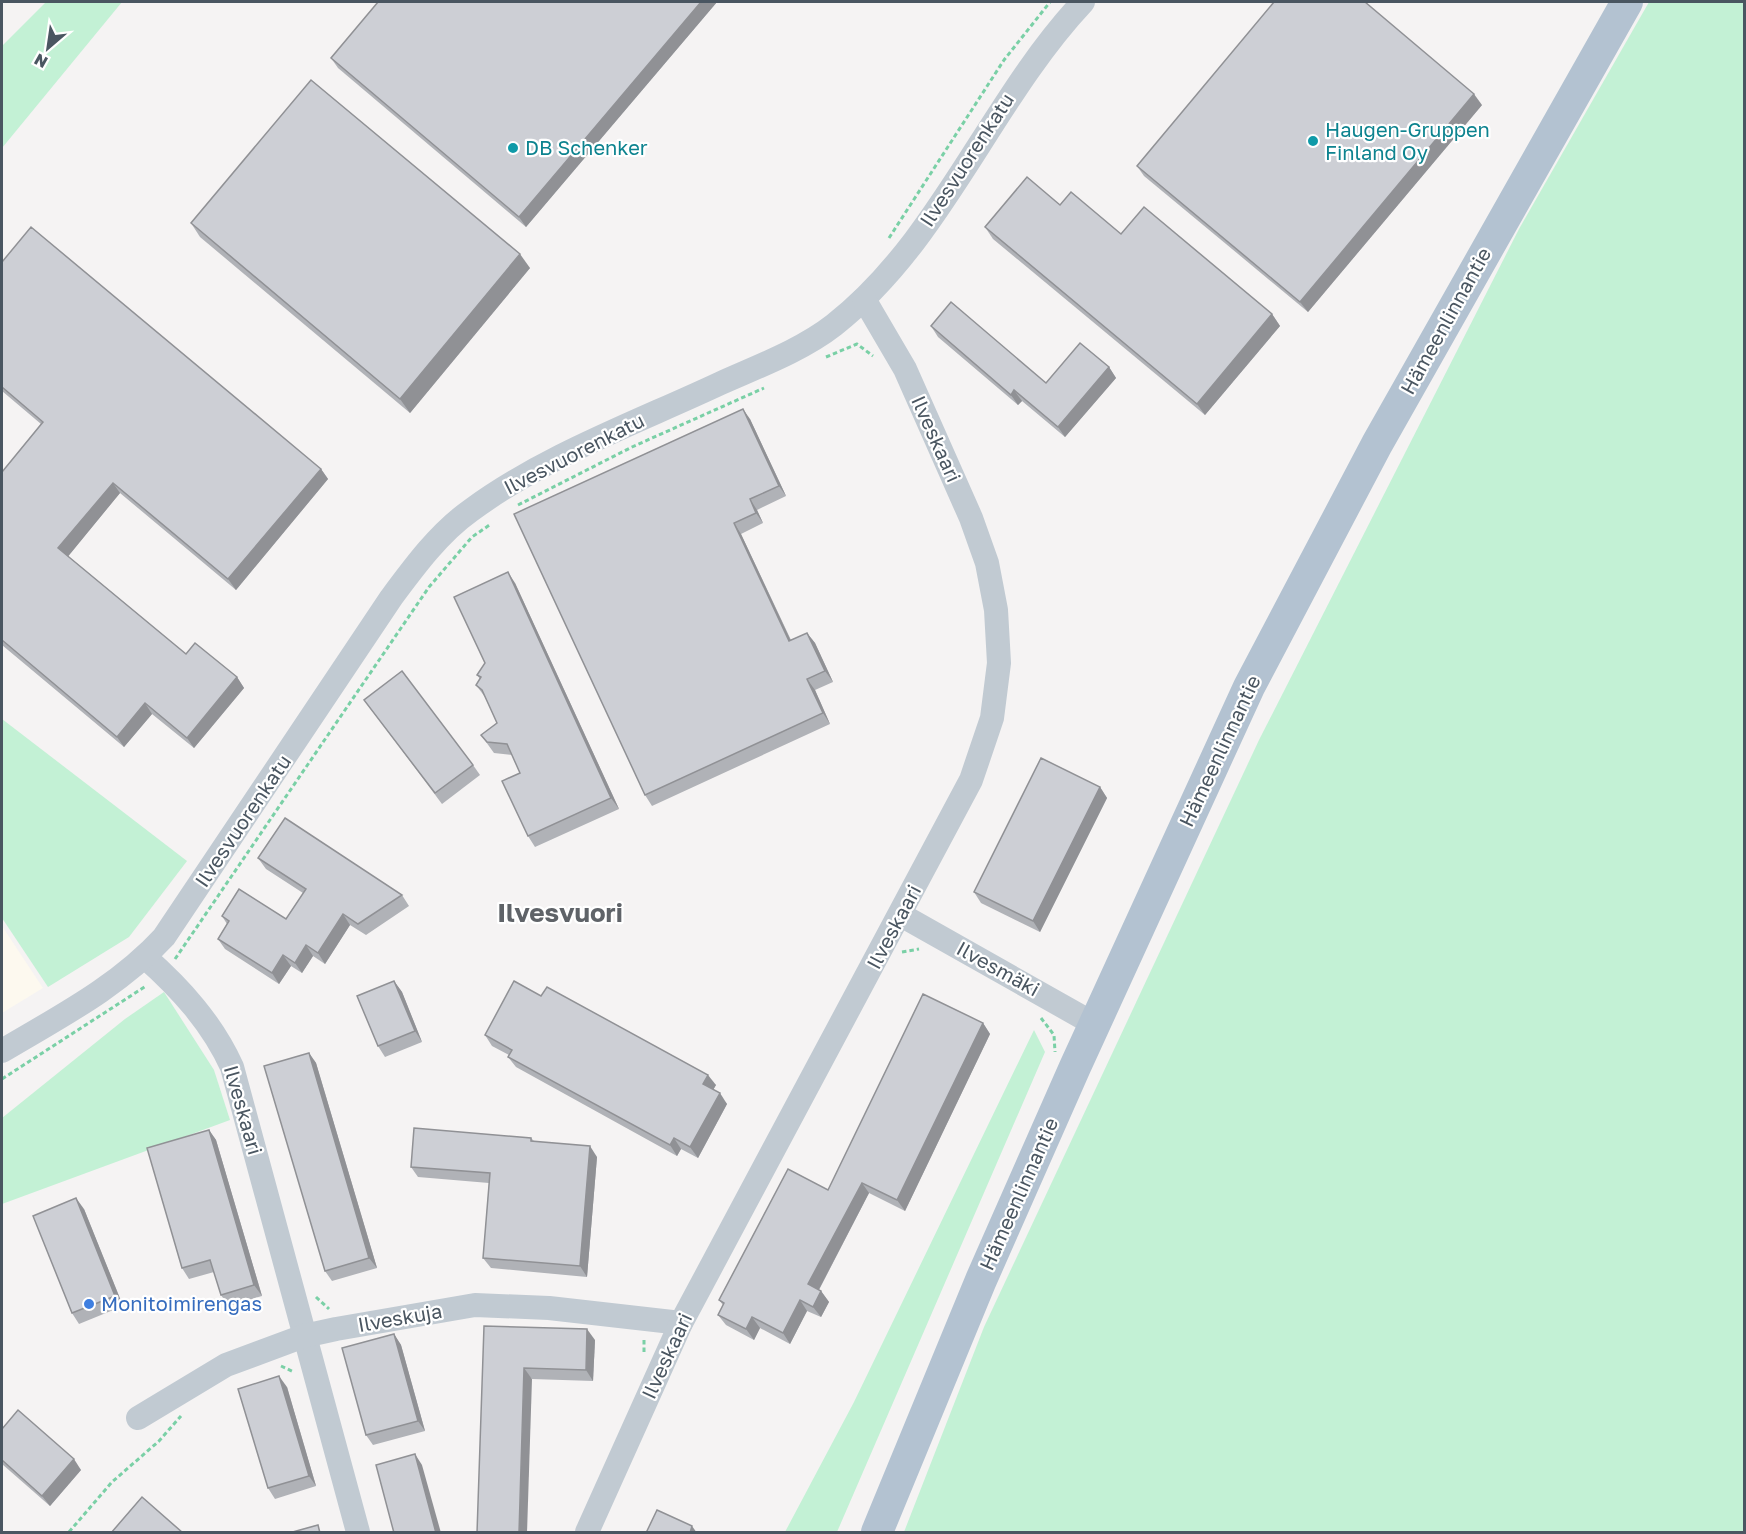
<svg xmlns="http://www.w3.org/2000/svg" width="1746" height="1534" viewBox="0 0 1746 1534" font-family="'Golos Text',sans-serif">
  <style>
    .commercial { fill: #fdf9ef }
    .green { fill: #c3f1d5 }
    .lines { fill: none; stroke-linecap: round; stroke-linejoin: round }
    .path { stroke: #7ad0a6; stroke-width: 3; stroke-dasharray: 4.5 3; stroke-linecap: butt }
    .minor { stroke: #c1cad2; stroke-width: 24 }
    .major { stroke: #b3c2d1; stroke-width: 32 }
    .wall { fill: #b0b2b7 }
    .shaded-wall { fill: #909195 }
    .building { fill: #cdcfd5; stroke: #909195; stroke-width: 1.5 }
    .culture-dot { fill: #0f9aa8; stroke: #fff; stroke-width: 2 }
    .shop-dot { fill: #3f7fe0; stroke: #fff; stroke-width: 2 }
    .labels { text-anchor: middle; stroke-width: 4.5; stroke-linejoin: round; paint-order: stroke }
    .culture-label { font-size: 20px; fill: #0d838f; stroke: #fff; text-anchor: start }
    .street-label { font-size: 20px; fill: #4a5661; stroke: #fff }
    .shop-label { font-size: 20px; fill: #366cbe; stroke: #fff; text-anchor: start }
    .district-label { font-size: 26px; font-weight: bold; fill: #5f6368; stroke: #fff }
  </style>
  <rect width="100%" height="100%" fill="#f5f3f3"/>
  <!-- commercial -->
  <polygon class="commercial" points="2,926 43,988 2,1013"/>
  <!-- green -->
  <g class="green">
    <polygon points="46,2 122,2 2,148 2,46"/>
    <polygon points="1649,2 1744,2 1744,1532 904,1532 984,1327 1259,740 1519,229"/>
    <polygon points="2,719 187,861 129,937 48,987 2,918"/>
    <polygon points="164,992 214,1070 230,1120 2,1204 2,1118 125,1019"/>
    <polygon points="1034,1030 1045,1052 837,1532 785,1532 854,1402"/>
  </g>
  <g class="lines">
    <!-- path -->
    <g class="path">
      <polyline points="889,238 1004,60 1050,2"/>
      <polyline points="826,357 857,344 873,356"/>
      <polyline points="518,505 632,447 764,388"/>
      <polyline points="902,952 919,949"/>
      <polyline points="175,959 429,587 472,537 491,524"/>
      <polyline points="1041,1018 1054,1035 1055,1052"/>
      <polyline points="2,1079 146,986"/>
      <polyline points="316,1297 329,1309"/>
      <polyline points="644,1340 644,1354"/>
      <polyline points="281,1366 294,1372"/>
      <polyline points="69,1532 112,1482 159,1441 181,1416"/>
    </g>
    <!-- minor -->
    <g class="minor">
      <polyline points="901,915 1094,1024"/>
      <path d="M145 957C181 989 212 1023 232 1067L358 1532"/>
      <path d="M2 1051C59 1017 118 987 164 937L391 598C414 567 439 533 470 511 544 456 638 422 721 383 759 366 802 350 834 325 942 240 990 101 1083 2"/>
      <polyline points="138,1418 226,1365 304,1336 336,1329 475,1305 549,1308 681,1323"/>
      <polyline points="587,1532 681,1323 971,780 992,718 999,663 996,610 987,563 971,518 905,369 864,299"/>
    </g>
    <!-- major -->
    <polyline class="major" points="877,1532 981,1280 1075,1067 1249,687 1377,444 1627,2"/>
  </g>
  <!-- wall -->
  <g class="wall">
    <polygon points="378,2 717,2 526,227 338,68 331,58"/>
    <polygon points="1482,105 1308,312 1144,176 1137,166"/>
    <polygon points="1060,205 1121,234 1272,314 1280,326 1205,415 993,239 985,227"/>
    <polygon points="191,223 530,268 410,413 200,237"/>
    <polygon points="2,262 321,469 328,479 236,590 120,493 68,556 186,654 237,677 244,688 194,748 152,714 124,747 2,645 2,472 41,424 2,391"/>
    <polygon points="931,326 1046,383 1109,367 1116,378 1065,437 1022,401 1018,405 938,337"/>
    <polygon points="750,419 786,496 757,510 763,523 741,534 791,640 807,633 815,643 833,682 815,690 830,724 652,806 645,795"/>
    <polygon points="515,583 619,809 535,847 528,836 520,773 512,755 494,753 481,735 497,723 485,697 476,685 480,679 477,675 485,663"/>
    <polygon points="372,710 473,765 480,775 442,804"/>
    <polygon points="1100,787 1107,798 1040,932 981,903 974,892"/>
    <polygon points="258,858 402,895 409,906 366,935 350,925 325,964 313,956 302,973 291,966 279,984 225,949 218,939 227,924 222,916 286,919 303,893 266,869"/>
    <polygon points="394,981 402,992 422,1042 385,1057 378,1046"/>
    <polygon points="541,996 716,1085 713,1090 727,1104 698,1158 681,1149 677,1156 516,1067 508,1057 509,1055 492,1046 485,1035"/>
    <polygon points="983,1023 990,1034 905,1211 869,1193 819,1290 821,1291 829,1302 821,1317 807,1311 790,1344 760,1328 754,1340 726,1325 718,1315 723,1305 719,1300 828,1190"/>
    <polygon points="309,1053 316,1063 377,1268 332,1281 325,1271"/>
    <polygon points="209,1130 216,1140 262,1296 228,1306 221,1295 214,1272 189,1279 182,1268"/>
    <polygon points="531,1138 534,1141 597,1157 587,1277 491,1268 483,1258 489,1183 418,1177 411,1167"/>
    <polygon points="84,1209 123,1306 79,1324 72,1313"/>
    <polygon points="484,1326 595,1340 593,1381 532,1379"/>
    <polygon points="394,1334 401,1345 425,1431 373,1445 366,1435"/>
    <polygon points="287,1387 316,1486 275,1499 268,1488"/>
    <polygon points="2,1429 81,1470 50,1506 2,1464"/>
  </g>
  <!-- shaded-wall -->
  <g class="shaded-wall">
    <polygon points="701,2 717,2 526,227 519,217"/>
    <polygon points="1474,94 1482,105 1308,312 1300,302"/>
    <polygon points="520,254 530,268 410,413 400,399"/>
    <polygon points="1272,314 1280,326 1205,415 1197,404"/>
    <polygon points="1109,367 1116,378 1065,437 1058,427"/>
    <polygon points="1014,390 1022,401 1018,405 1011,395"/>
    <polygon points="743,409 750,419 786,496 779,486"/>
    <polygon points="321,469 328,479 236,590 228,579"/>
    <polygon points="113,483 120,493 66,559 58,548"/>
    <polygon points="750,499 757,510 763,523 756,513"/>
    <polygon points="734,523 741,534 796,652 789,641"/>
    <polygon points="508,572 515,583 619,809 611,798"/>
    <polygon points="807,633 815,643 833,682 825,671"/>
    <polygon points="237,677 244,688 194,748 187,738"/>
    <polygon points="807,679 815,690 830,724 823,713"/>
    <polygon points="145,703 152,714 124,747 117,737"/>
    <polygon points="1100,787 1107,798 1040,932 1033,921"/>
    <polygon points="343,914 350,925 325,964 318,953"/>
    <polygon points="306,945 313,956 302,973 295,963"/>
    <polygon points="283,955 291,966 279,984 272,973"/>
    <polygon points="394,981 402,992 422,1042 415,1031"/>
    <polygon points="983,1023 990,1034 905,1211 897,1200"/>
    <polygon points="309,1053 316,1063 377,1268 369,1258"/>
    <polygon points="708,1075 716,1085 710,1095 703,1084"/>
    <polygon points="720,1093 727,1104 698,1158 690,1147"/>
    <polygon points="209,1130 216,1140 262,1296 254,1285"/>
    <polygon points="674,1138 681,1149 677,1156 670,1145"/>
    <polygon points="590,1146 597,1157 587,1277 580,1266"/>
    <polygon points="862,1183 869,1193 816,1295 808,1284"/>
    <polygon points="76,1198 84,1209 123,1306 115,1296"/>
    <polygon points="821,1291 829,1302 821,1317 813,1307"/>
    <polygon points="800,1300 807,1311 790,1344 783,1333"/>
    <polygon points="752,1317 760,1328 754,1340 746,1329"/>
    <polygon points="587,1329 595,1340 593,1381 586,1370"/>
    <polygon points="394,1334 401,1345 425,1431 418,1421"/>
    <polygon points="524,1368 532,1379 527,1533 519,1533"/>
    <polygon points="279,1376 287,1387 316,1486 309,1476"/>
    <polygon points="415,1454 422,1465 441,1533 436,1533"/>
    <polygon points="74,1459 81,1470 50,1506 42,1496"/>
    <polygon points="692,1526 697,1533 690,1533"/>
  </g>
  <!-- building -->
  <g class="building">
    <polygon points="378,2 701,2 519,217 331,58"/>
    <polygon points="1274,2 1365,2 1474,94 1300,302 1137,166"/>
    <polygon points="311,80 520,254 400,399 191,223"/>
    <polygon points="1027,177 1060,205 1071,192 1121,234 1144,207 1272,314 1197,404 985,227"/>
    <polygon points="31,227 321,469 228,579 113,483 58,548 186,654 195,643 237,677 187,738 145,703 117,737 2,640 2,472 43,422 2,387 2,262"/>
    <polygon points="951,302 1046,383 1080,343 1109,367 1058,427 1014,390 1011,395 931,326"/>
    <polygon points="743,409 779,486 750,499 756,513 734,523 789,641 807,633 825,671 807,679 823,713 645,795 514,514"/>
    <polygon points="508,572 611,798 528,836 502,781 520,773 507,744 487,742 481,735 497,723 482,690 476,685 481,677 477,675 485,663 454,597"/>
    <polygon points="402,671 473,765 435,793 364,700"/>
    <polygon points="1041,758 1100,787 1033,921 974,892"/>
    <polygon points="285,818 402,895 358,924 343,914 318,953 306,945 295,963 283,955 272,973 218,939 229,921 222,916 239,889 286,919 306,889 258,858"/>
    <polygon points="394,981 415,1031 378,1046 357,996"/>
    <polygon points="514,981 541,996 547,987 708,1075 703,1084 720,1093 690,1147 674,1138 670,1145 508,1057 512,1050 485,1035"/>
    <polygon points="923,994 983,1023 897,1200 862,1183 808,1284 821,1291 813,1307 800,1300 783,1333 752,1317 746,1329 718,1315 724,1303 719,1300 788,1169 828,1190"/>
    <polygon points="309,1053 369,1258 325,1271 264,1066"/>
    <polygon points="414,1128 531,1138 531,1141 590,1146 580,1266 483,1258 490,1173 411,1167"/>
    <polygon points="209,1130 254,1285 221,1295 210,1260 182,1268 147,1148"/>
    <polygon points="76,1198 115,1296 72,1313 33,1216"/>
    <polygon points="484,1326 587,1329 586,1370 524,1368 519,1533 477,1533"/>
    <polygon points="394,1334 418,1421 366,1435 342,1348"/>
    <polygon points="279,1376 309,1476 268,1488 238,1389"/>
    <polygon points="18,1410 74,1459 42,1496 2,1460 2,1429"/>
    <polygon points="415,1454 436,1533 394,1533 376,1465"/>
    <polygon points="142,1497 183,1533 111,1533"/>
    <polygon points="657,1510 692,1526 690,1533 646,1533"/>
    <polygon points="318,1525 320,1533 289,1533"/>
  </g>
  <!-- markers -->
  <g class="culture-dot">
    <circle cx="1313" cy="141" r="6"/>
    <circle cx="513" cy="148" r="6"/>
  </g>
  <circle class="shop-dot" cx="89" cy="1304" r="6"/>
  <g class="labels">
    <!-- culture labels -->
    <g class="culture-label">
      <text x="1325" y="137">Haugen-Gruppen<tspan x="1325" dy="23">Finland Oy</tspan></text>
      <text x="525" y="155">DB Schenker</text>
    </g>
    <!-- street labels -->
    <g class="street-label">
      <text transform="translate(967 160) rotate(-57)" y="7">Ilvesvuorenkatu</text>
      <text transform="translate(1446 321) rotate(-61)" y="7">Hämeenlinnantie</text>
      <text transform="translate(936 439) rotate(66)" y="7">Ilveskaari</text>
      <text transform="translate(574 454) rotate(-27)" y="7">Ilvesvuorenkatu</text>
      <text transform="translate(1220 751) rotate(-65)" y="7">Hämeenlinnantie</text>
      <text transform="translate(243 821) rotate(-56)" y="7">Ilvesvuorenkatu</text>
      <text transform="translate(894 927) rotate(-62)" y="7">Ilveskaari</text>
      <text transform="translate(998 969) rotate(29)" y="7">Ilvesmäki</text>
      <text transform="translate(243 1110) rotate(74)" y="7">Ilveskaari</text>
      <text transform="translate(1019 1194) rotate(-66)" y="7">Hämeenlinnantie</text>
      <text transform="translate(400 1318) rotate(-10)" y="7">Ilveskuja</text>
      <text transform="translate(667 1356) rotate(-65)" y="7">Ilveskaari</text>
    </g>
    <!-- shop labels -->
    <g class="shop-label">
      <text x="101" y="1311">Monitoimirengas</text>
    </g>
    <!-- district labels -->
    <g class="district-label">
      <text x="560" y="922">Ilvesvuori</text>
    </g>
  </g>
  <!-- border -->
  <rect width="1746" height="1534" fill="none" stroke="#4a5661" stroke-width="6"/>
  <!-- north arrow -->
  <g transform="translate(48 48) rotate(209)" stroke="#ffffff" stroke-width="4.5" paint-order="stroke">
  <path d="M0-4.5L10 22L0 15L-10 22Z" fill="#4a5661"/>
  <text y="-9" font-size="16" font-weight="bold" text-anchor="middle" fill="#4a5661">N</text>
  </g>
</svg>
